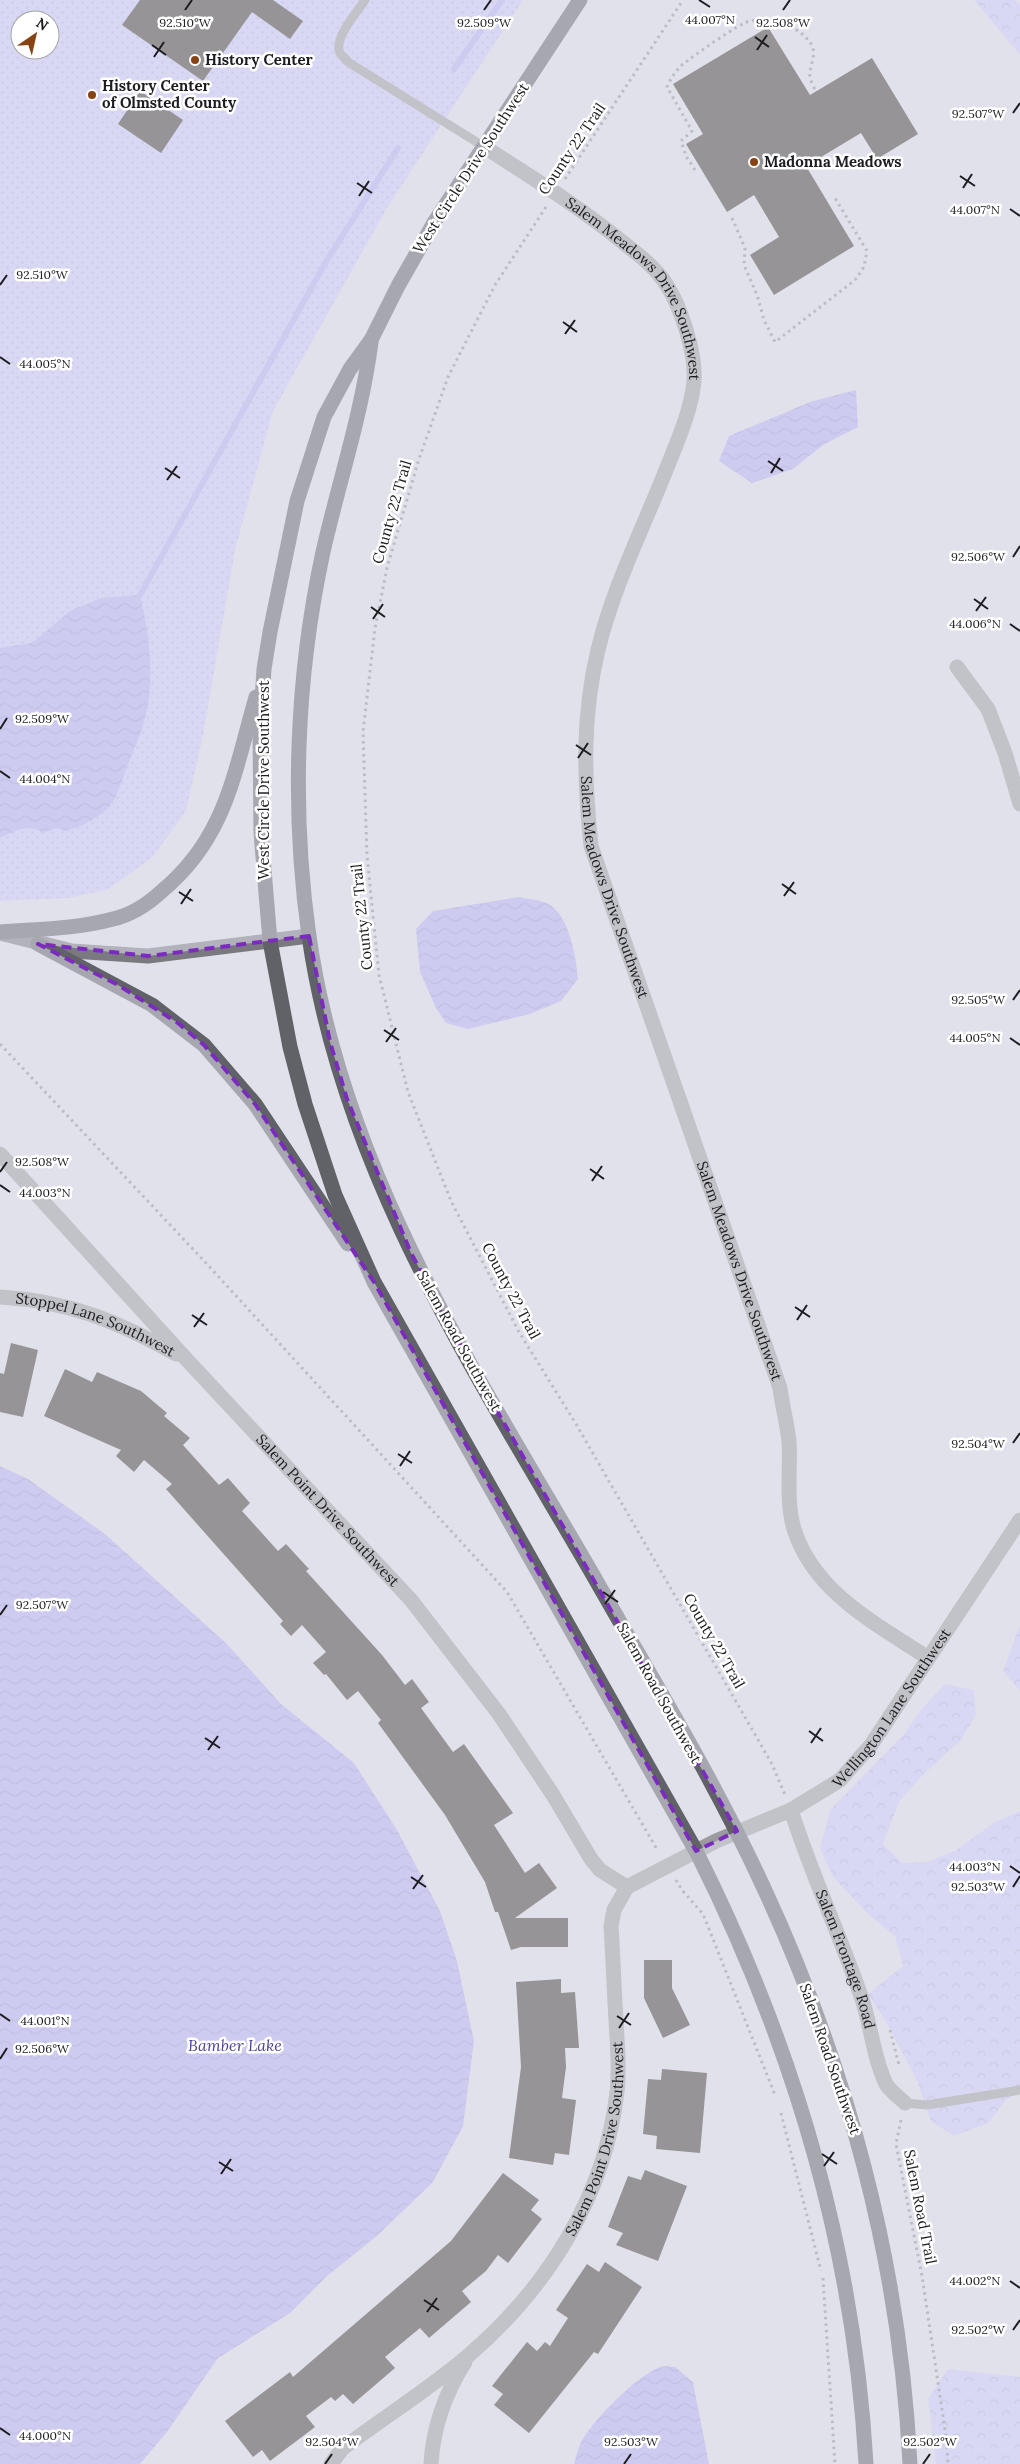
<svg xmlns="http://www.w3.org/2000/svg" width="1020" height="2464" viewBox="0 0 1020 2464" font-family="Lora,serif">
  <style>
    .forest { fill: url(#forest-crowns) }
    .park { fill: url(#park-dots); fill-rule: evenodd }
    .water { fill: url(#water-waves) }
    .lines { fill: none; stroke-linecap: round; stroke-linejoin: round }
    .stream { stroke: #b5b0f8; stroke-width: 6 }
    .building { fill: #3d3631 }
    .path { stroke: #8e8e95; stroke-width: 3; stroke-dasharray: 2.5 4; stroke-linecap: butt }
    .lane { stroke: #9b9b9f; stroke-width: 9 }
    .street { stroke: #9b9b9f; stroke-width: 15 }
    .secondary { stroke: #79797f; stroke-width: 15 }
    .primary { stroke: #616168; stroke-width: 15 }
    .marked { fill: none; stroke: #7b2cbf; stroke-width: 4; stroke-dasharray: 10 6; stroke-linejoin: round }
    .ticks { fill: none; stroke: #1d1c20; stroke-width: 2 }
    .poi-dot { fill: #864313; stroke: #fff; stroke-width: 2 }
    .labels { text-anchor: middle; stroke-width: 5; stroke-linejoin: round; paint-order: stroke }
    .poi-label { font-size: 15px; font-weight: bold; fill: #1d1c20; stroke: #fff; text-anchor: start }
    .street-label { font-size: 15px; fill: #1d1c20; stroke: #fff }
    .water-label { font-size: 16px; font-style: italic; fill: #504397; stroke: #fff }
    .ticks-label { font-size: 12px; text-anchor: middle; fill: #1d1c20; stroke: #fff; stroke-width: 5; stroke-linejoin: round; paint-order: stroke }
  </style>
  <defs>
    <pattern id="forest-crowns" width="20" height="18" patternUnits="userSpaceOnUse" patternTransform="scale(1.25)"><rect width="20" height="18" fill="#ceccfe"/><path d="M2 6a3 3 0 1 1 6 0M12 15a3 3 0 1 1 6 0" fill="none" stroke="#b0afd9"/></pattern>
    <pattern id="park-dots" width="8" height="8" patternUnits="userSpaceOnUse" patternTransform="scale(1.25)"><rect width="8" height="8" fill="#ceccfe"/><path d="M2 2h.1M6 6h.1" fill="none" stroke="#b0afd9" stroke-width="1.8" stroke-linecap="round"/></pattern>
    <pattern id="water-waves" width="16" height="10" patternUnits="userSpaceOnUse" patternTransform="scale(1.25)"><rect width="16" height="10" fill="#b5b0f8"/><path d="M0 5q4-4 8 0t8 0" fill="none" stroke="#9b97d4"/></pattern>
  </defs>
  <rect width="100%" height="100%" fill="#e1e1eb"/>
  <!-- forest -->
  <g class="forest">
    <polygon points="974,0 1015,0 1020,5 1020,55"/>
    <polygon points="1020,1625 1020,1691 1003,1671"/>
    <polygon points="945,1684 974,1690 976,1715 961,1740 923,1775 899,1802 883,1844 902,1863 927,1862 955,1851 995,1822 1020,1811 1020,2091 1006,2100 988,2123 954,2136 931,2121 917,2081 888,2025 868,1994 903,1966 895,1936 868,1914 833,1877 820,1849 830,1810 905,1733 920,1711"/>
    <polygon points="948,2369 1020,2377 1020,2464 936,2464 928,2399"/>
  </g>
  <!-- park -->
  <path class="park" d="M0 0H523L387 208 273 411 235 550 203 736 186 811 152 858 107 890 69 898 0 901ZM20 20H50V50H20Z"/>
  <!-- water -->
  <g class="water">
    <polygon points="856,390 858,427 823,445 793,469 752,483 719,461 729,436 810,402"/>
    <path d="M140 595C148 628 153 662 149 697 147 721 135 747 126 769 122 781 116 801 106 810 95 820 80 827 66 831L56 828 43 833C28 822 14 832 0 838V648L32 643 70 611 101 598Z"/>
    <path d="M519 897C528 899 542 900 550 905 570 918 576 957 578 979L561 1001 530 1014 468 1029 446 1023 436 1008 420 972 416 929 433 911Z"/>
    <polygon points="0,1466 28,1479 105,1534 226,1643 281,1704 354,1763 397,1830 440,1911 457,1961 474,2041 463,2126 433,2182 378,2235 326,2277 290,2313 218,2358 167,2432 140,2464 0,2464"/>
    <path d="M665 2366 675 2367 693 2382 709 2464H574C576 2456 578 2449 581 2442 592 2421 642 2369 665 2366Z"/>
  </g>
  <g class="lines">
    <!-- stream -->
    <g class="stream">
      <polyline points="454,69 502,0"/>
      <polyline points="140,595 327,260 398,148"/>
    </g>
  </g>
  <!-- building -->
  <g class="building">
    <polygon points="140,0 273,0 303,21 290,39 252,12 203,81 122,25"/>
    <polygon points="768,27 810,95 872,58 918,134 877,159 861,133 806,166 854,246 774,295 750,255 779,237 754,195 727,212 686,144 703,134 673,84"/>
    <polygon points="140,91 183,120 161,153 118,124"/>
    <polygon points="11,1343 38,1350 23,1417 0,1412 0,1373 4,1374"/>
    <polygon points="65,1369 92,1382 97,1372 141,1391 167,1413 164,1416 190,1438 183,1445 219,1485 228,1478 250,1503 242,1511 278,1551 286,1544 309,1569 306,1571 382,1655 405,1685 412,1679 429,1702 421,1708 453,1752 464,1744 513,1813 494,1825 525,1873 539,1863 557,1888 515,1918 568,1918 568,1947 521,1947 511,1950 498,1912 495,1912 485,1882 445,1815 378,1723 381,1720 358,1691 347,1700 326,1674 324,1675 313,1663 326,1652 302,1625 291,1636 280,1624 283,1621 166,1489 172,1484 144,1460 134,1472 116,1456 121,1450 44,1416"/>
    <polygon points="644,1960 672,1960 672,1988 690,2025 663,2038 644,1998"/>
    <polygon points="561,1979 561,1993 575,1992 579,2048 565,2048 566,2067 562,2098 576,2100 569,2155 555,2153 553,2165 509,2158 521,2067 516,1982"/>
    <polygon points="662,2069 707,2073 700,2153 656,2149 657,2136 643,2134 648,2079 661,2080"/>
    <polygon points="645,2170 687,2186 658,2261 616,2245 623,2233 608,2227 628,2176 641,2180"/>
    <polygon points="503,2173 539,2200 531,2210 542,2219 508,2263 498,2255 486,2271 462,2291 471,2302 429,2338 420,2328 385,2357 395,2368 353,2404 343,2394 335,2401 331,2397 306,2416 315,2427 270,2461 262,2450 253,2457 225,2421 290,2372 293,2377 451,2241"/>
    <polygon points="605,2262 642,2287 598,2354 594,2352 529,2433 494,2405 503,2394 492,2386 527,2342 537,2351 545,2342 550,2346 568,2318 556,2310 587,2264 599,2272"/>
  </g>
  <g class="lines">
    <!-- path -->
    <g class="path">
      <path d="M695 170 686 156 681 141 692 131 667 87C671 78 675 72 682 65 692 57 739 23 750 21 769 16 800 26 811 44 817 54 810 65 810 74 809 79 814 87 816 92"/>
      <polyline points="565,179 683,0"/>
      <polyline points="546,207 495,285 448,377 418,462 387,568 375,628 363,732 367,856 379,975 408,1092 451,1201 519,1332 576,1424 772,1764 785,1795"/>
      <polyline points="732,218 745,248 744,265 757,295 764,320 775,342 855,280 864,267 867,251 835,198"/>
      <polyline points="0,1044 206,1263 507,1592 658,1851"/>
      <polyline points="676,1880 682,1890 703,1914 775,2095"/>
      <polyline points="890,2030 899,2065"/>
      <polyline points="781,2113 821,2271"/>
      <polyline points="901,2120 896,2144 922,2276 946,2436 948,2464"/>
      <polyline points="823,2278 835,2464"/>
    </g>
    <!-- lane -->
    <g class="lane">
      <path d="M365 0C357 12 333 39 340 53 342 56 346 59 348 62L483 146"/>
      <polyline points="905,2103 927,2105 1020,2090"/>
    </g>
    <!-- street -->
    <g class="street">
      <path id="s1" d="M483 146C531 177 580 207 625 244 639 255 656 268 666 284 681 307 696 353 694 381 691 412 677 442 666 470 643 528 612 590 598 650 582 716 584 779 591 846L780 1388C782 1405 787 1423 789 1441 791 1470 785 1504 795 1532 816 1594 877 1624 928 1658"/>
      <polyline points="957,667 988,709 1005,753 1020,804"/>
      <path id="s2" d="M0 1154 188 1361 411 1600 499 1714 553 1795 591 1859 600 1870 627 1887"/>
      <path id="s3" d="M0 1297C68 1301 117 1321 176 1354"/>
      <path id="s4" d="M791 1810C811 1873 839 1933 861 1996 871 2024 873 2057 886 2084 890 2091 899 2097 905 2103"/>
      <path id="s5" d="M331 2464 342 2449C383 2418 431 2388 469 2355 548 2287 605 2196 617 2092 620 2068 617 2043 616 2020 614 1989 613 1957 611 1926L614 1910 627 1887 716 1841 791 1810 840 1780 871 1745 1020 1520"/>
      <path d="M431 2464C433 2428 446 2392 465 2362"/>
    </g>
    <!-- secondary -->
    <polyline class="secondary" points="0,933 72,951 148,956 309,936"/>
    <!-- primary -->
    <g class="primary">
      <path d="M580 0 435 221 398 286 371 340 350 369 324 417 297 501 270 632 264 669 260 734 261 833 270 941 290 1047 305 1104 335 1195 374 1282 696 1851C792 2042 854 2249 866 2464"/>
      <path d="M371 342C362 414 339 481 323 552 296 677 291 809 309 936 343 1173 476 1373 593 1575 651 1677 713 1778 762 1884 847 2066 900 2263 910 2464"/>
      <path d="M0 932C38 929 76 929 113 919 131 915 149 903 162 891 226 838 234 773 256 697"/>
      <polyline points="38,944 152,1005 204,1045 255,1104 348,1244"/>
    </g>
  </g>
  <!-- marked area -->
  <path d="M0 0H1020V2464H0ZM309 936 330 1042 347 1099 411 1253 480 1381 737 1831 696 1851 374 1282 255 1104 204 1045 178 1023 118 985 38 944 148 956Z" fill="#e1e1eb" fill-opacity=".55" fill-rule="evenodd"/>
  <path class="marked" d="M309 936 330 1042 347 1099 411 1253 480 1381 737 1831 696 1851 374 1282 255 1104 204 1045 178 1023 118 985 38 944 148 956Z"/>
  <!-- ticks -->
  <path class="ticks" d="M699 0 710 7M185 10 192 0M484 10 491 0M783 10 790 0M755 37 769 47M152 45 166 55M757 50 767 35M154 57 164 42M1013 113 1020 103M960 176 975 186M357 183 372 193M963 188 972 174M359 196 369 181M1010 209 1020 216M0 285 7 275M563 322 577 332M565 334 575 320M0 357 10 364M768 461 783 471M165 468 180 478M771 473 780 458M167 480 177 466M1013 557 1020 546M974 599 988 609M371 607 385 617M976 611 986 597M373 619 383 604M1010 624 1020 631M0 729 7 718M576 745 591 755M578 758 588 743M0 771 10 778M782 884 796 894M179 892 193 901M784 896 794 882M181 904 191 889M1013 1000 1020 990M384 1030 399 1040M1010 1038 1020 1045M386 1042 396 1028M590 1169 604 1179M0 1172 7 1162M592 1181 602 1166M0 1185 10 1192M795 1307 810 1317M192 1315 207 1325M797 1320 807 1305M194 1327 204 1313M1013 1443 1020 1433M398 1454 412 1463M400 1466 410 1451M603 1592 618 1602M605 1604 615 1590M0 1615 7 1605M809 1731 823 1741M205 1738 220 1748M811 1743 821 1728M208 1750 218 1736M1010 1866 1020 1873M411 1877 426 1887M1013 1887 1020 1876M413 1889 423 1875M0 2014 10 2021M617 2016 631 2025M619 2028 629 2013M0 2059 7 2048M822 2154 837 2164M219 2162 233 2171M824 2166 834 2152M221 2174 231 2159M1010 2281 1020 2288M424 2300 439 2310M427 2312 437 2298M1013 2330 1020 2320M0 2428 10 2435M325 2464 332 2454M624 2464 631 2454M923 2464 930 2454"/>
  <!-- markers -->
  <g class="poi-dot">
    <circle cx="195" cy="60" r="5"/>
    <circle cx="92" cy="95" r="5"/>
    <circle cx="754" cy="162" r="5"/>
  </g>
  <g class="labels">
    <!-- poi labels -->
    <g class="poi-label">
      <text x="205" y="65">History Center</text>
      <text x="102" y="91">History Center<tspan x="102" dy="17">of Olmsted County</tspan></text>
      <text x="764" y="167">Madonna Meadows</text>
    </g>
    <!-- street labels -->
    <g class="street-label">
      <text transform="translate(572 149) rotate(-56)" y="5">County 22 Trail</text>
      <text transform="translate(471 168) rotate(-57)" y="5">West Circle Drive Southwest</text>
      <text dy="5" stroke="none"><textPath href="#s1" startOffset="216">Salem Meadows Drive Southwest</textPath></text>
      <text transform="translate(392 512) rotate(-74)" y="5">County 22 Trail</text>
      <text transform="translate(264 780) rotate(-90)" y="5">West Circle Drive Southwest</text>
      <text dy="5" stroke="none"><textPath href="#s1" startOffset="861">Salem Meadows Drive Southwest</textPath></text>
      <text transform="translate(362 917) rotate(-96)" y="5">County 22 Trail</text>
      <text dy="5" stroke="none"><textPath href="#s1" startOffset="1266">Salem Meadows Drive Southwest</textPath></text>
      <text transform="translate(511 1291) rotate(62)" y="5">County 22 Trail</text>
      <text dy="5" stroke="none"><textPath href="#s3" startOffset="100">Stoppel Lane Southwest</textPath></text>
      <text transform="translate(459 1341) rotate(61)" y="5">Salem Road Southwest</text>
      <text dy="5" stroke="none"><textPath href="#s2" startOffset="484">Salem Point Drive Southwest</textPath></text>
      <text transform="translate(714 1641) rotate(60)" y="5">County 22 Trail</text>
      <text transform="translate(659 1693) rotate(61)" y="5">Salem Road Southwest</text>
      <text dy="5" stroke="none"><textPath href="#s5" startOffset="1022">Wellington Lane Southwest</textPath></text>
      <text dy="5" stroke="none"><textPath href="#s4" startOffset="159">Salem Frontage Road</textPath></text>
      <text transform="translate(830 2059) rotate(71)" y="5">Salem Road Southwest</text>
      <text dy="5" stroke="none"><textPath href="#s5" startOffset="435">Salem Point Drive Southwest</textPath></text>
      <text transform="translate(920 2207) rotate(79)" y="5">Salem Road Trail</text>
    </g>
    <!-- water labels -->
    <g class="water-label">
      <text x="235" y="2051">Bamber Lake</text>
    </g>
  </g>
  <g class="ticks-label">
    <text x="710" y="24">44.007°N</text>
    <text x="185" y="27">92.510°W</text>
    <text x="484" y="27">92.509°W</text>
    <text x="783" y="27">92.508°W</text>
    <text x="978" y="118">92.507°W</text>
    <text x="975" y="214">44.007°N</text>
    <text x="42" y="279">92.510°W</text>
    <text x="45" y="368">44.005°N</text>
    <text x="978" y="561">92.506°W</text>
    <text x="975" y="628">44.006°N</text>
    <text x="42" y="723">92.509°W</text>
    <text x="45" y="783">44.004°N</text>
    <text x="978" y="1004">92.505°W</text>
    <text x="975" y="1042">44.005°N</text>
    <text x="42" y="1166">92.508°W</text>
    <text x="45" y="1197">44.003°N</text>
    <text x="978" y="1448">92.504°W</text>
    <text x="42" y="1609">92.507°W</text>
    <text x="975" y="1871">44.003°N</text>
    <text x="978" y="1891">92.503°W</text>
    <text x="45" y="2025">44.001°N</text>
    <text x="42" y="2053">92.506°W</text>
    <text x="975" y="2285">44.002°N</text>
    <text x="978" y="2334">92.502°W</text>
    <text x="45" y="2440">44.000°N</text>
    <text x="332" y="2446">92.504°W</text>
    <text x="631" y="2446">92.503°W</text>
    <text x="930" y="2446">92.502°W</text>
  </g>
  <!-- north arrow -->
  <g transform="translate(35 35) rotate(34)"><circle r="24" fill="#ffffff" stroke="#a5a4a6"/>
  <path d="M0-4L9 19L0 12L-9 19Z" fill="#864313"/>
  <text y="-8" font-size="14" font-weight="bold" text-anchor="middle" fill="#1d1c20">N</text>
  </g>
</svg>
